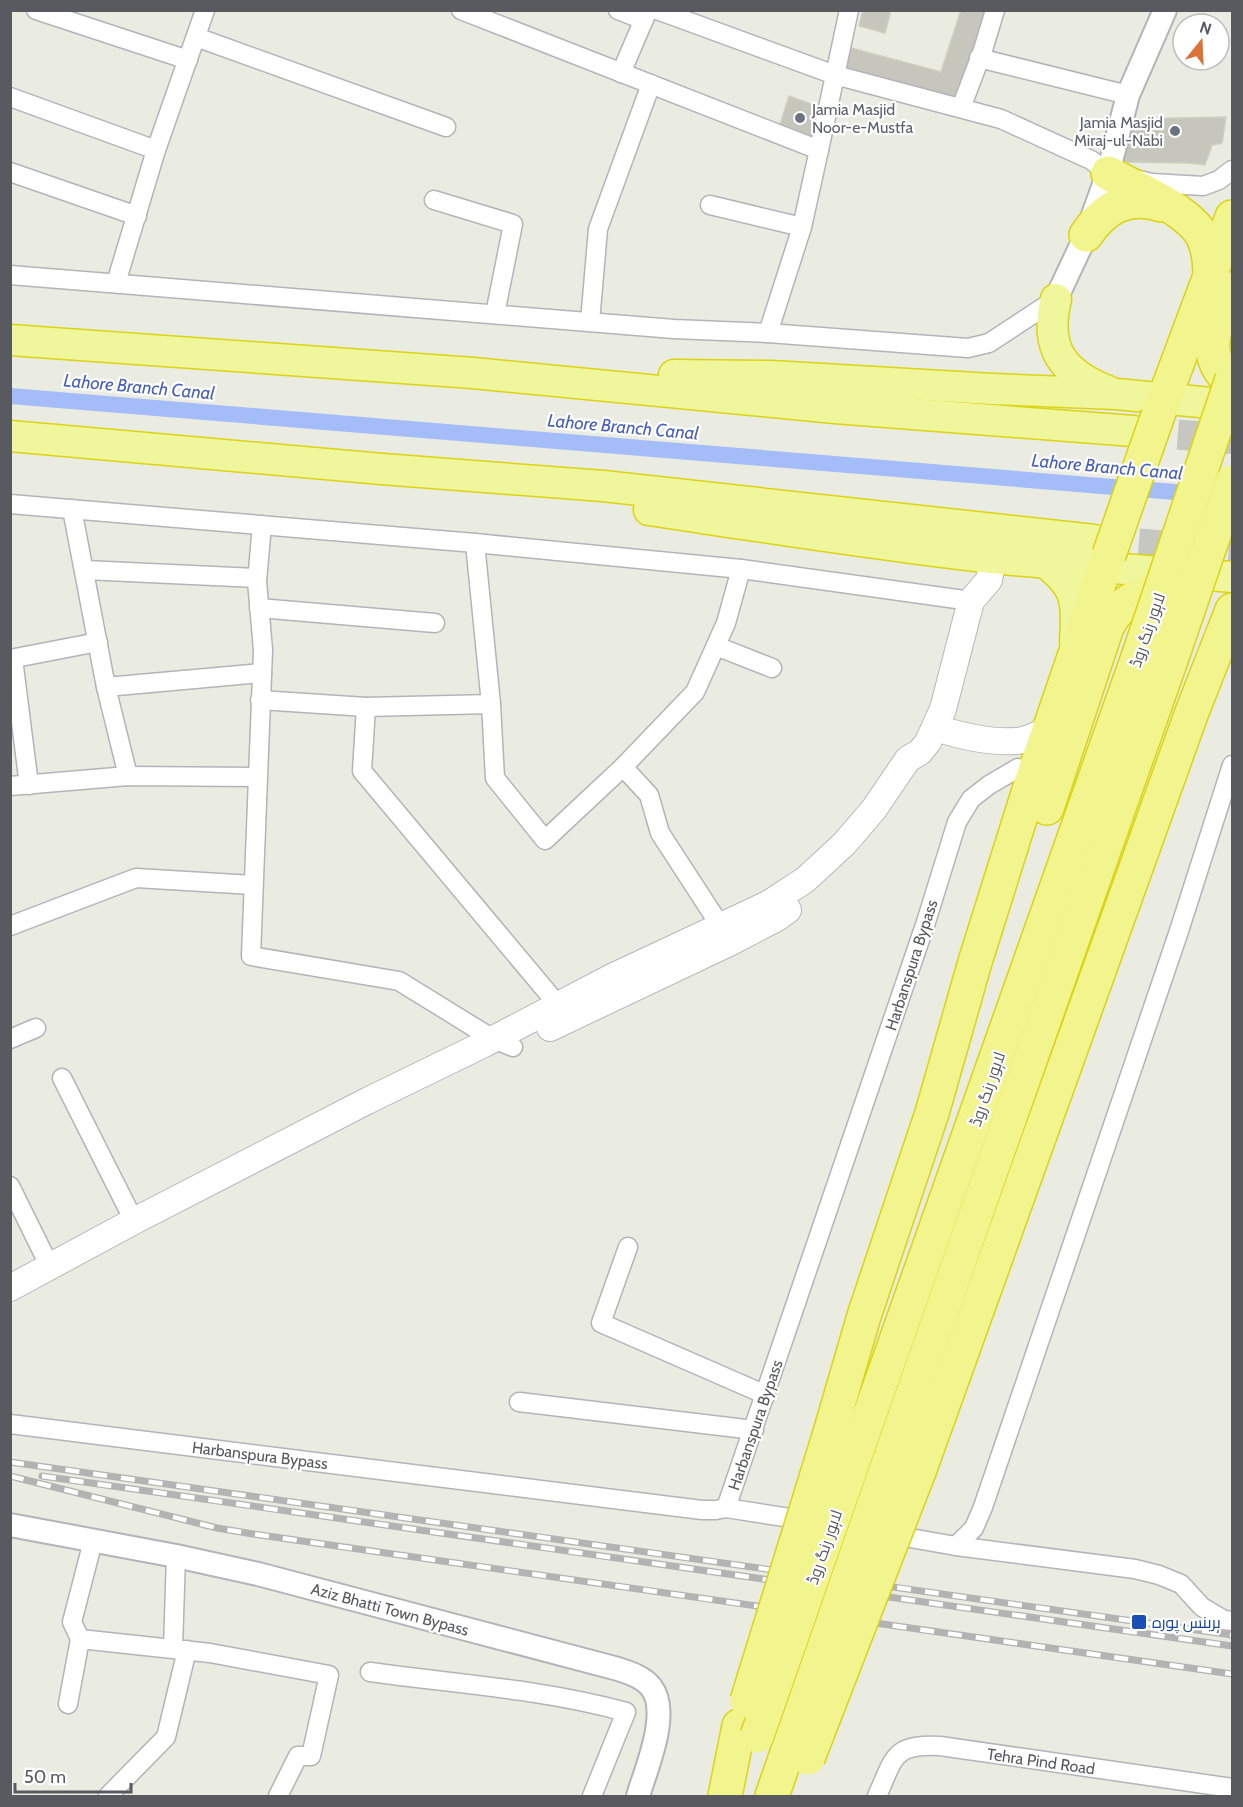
<svg xmlns="http://www.w3.org/2000/svg" width="1243" height="1807" viewBox="0 0 1243 1807" font-family="Cabin,Cairo,sans-serif">
  <style>
    .lines { fill: none; stroke-linecap: round; stroke-linejoin: round }
    .canal { stroke: #a4bcf8; stroke-width: 16 }
    .building { fill: #c6c6bd; stroke: #cfcfc0; stroke-width: 1.5 }
    .trunk-tunnel { stroke: #c6c7c1; stroke-width: 30; stroke-dasharray: 30 15; stroke-linecap: butt }
    .minor-casing { stroke: #b3b4ba; stroke-width: 21 }
    .tertiary-casing { stroke: #b3b4ba; stroke-width: 26 }
    .secondary-casing { stroke: #b6b7be; stroke-width: 28 }
    .trunk-casing { stroke: #dbd411; stroke-width: 33 }
    .motorway-casing { stroke: #dbd411; stroke-width: 36 }
    .minor { stroke: #fff; stroke-width: 18 }
    .tertiary { stroke: #fff; stroke-width: 22 }
    .secondary { stroke: #fff; stroke-width: 26 }
    .trunk { stroke: #f0f69b; stroke-width: 30 }
    .motorway { stroke: #f2f48e; stroke-width: 33 }
    .rail-casing { stroke: #b3b3b4; stroke-width: 7 }
    .rail { stroke: #fff; stroke-width: 4.5; stroke-dasharray: 14; stroke-linecap: butt }
    .motorway-bridge-casing { stroke: #dbd411; stroke-width: 36; stroke-linecap: butt }
    .motorway-bridge { stroke: #f2f48e; stroke-width: 33 }
    .worship-dot { fill: #6b7280; stroke: #fff; stroke-width: 2 }
    .transit-dot { fill: #1a4fb4; stroke: #fff; stroke-width: 2 }
    .labels { text-anchor: middle; stroke-width: 4.5; stroke-linejoin: round; paint-order: stroke }
    .worship-label { font-size: 16px; fill: #5b616d; stroke: #fff; text-anchor: start }
    .street-label { font-size: 16px; fill: #595a60; stroke: #fff }
    .transit-label { font-size: 16px; fill: #164399; stroke: #fff; text-anchor: start }
    .water-label { font-size: 18px; font-style: italic; fill: #4960b8; stroke: #fff }
  </style>
  <rect width="100%" height="100%" fill="#eaebe1"/>
  <g class="lines">
    <!-- canal -->
    <polyline class="canal" points="10,396 1199,494"/>
  </g>
  <!-- building -->
  <g class="building">
    <polygon points="863,10 891,10 885,33 859,26"/>
    <polygon points="961,10 986,10 958,100 843,72 851,48 941,72"/>
    <polygon points="789,96 819,107 813,140 779,128"/>
    <polygon points="1226,117 1222,143 1212,145 1205,165 1189,163 1123,162 1120,156 1129,119"/>
  </g>
  <g class="lines">
    <!-- trunk-tunnel -->
    <g class="trunk-tunnel">
      <polyline points="1133,431 1232,439"/>
      <polyline points="1094,540 1232,551"/>
    </g>
    <defs>
      <g id="minor">
        <polyline points="36,10 188,60"/>
        <polyline points="461,10 819,150 849,10"/>
        <polyline points="618,10 644,20"/>
        <polyline points="657,10 835,75 1001,119 1091,160 1108,173 1152,183 1203,186 1219,180 1232,170"/>
        <polyline points="196,37 446,127"/>
        <polyline points="979,58 1128,95"/>
        <polyline points="621,73 648,10"/>
        <polyline points="10,97 156,150"/>
        <polyline points="961,108 983,50 995,10"/>
        <polyline points="10,172 137,216"/>
        <polyline points="434,200 513,224 495,314"/>
        <polyline points="710,205 802,227"/>
        <polyline points="10,275 674,329 768,333 968,348 989,343 1056,299"/>
        <polyline points="116,283 156,150 205,10"/>
        <polyline points="590,322 598,229 651,84"/>
        <polyline points="768,333 802,227 819,150"/>
        <polyline points="10,504 475,543 741,569 971,601"/>
        <polyline points="72,509 106,687 128,776"/>
        <polyline points="262,525 257,581 263,650 251,956 399,981 493,1039 513,1047"/>
        <polyline points="475,543 491,704"/>
        <polyline points="85,570 257,578"/>
        <polyline points="259,608 435,623"/>
        <polyline points="716,646 772,668"/>
        <polyline points="10,659 98,642"/>
        <polyline points="13,659 29,785"/>
        <polyline points="106,687 262,673"/>
        <polyline points="260,700 366,707 362,771 558,1005 568,1013"/>
        <polyline points="366,707 491,704 495,778 545,840 623,767 649,795 660,833 727,936"/>
        <polyline points="623,767 695,692 726,623 741,569"/>
        <polyline points="10,786 128,776 257,777"/>
        <polyline points="10,926 136,878 253,885"/>
        <polyline points="10,1039 36,1028"/>
        <polyline points="62,1078 134,1221"/>
        <polyline points="10,1186 50,1267"/>
        <polyline points="628,1247 601,1323 766,1395"/>
        <polyline points="519,1402 754,1430"/>
        <polyline points="10,1424 702,1510 716,1510 726,1508 809,1521"/>
        <polyline points="726,1508 926,922 957,822 971,799 989,785 1018,768 1035,771"/>
        <polyline points="887,1534 956,1546 1135,1569 1159,1575 1181,1584 1202,1607 1224,1620 1232,1621"/>
        <polyline points="956,1546 974,1528 983,1507 1179,931 1232,765"/>
        <polyline points="80,1639 72,1622 93,1541"/>
        <polyline points="173,1648 176,1556"/>
        <path d="M370 1672C456 1684 542 1689 626 1712L592 1796"/>
        <polyline points="68,1704 80,1639 210,1653 329,1675 311,1756 298,1756 278,1796"/>
        <polyline points="108,1796 166,1737 187,1650"/>
        <path d="M877 1796C895 1757 892 1744 940 1746L1232 1788"/>
      </g>
      <g id="tertiary">
        <polyline points="1056,299 1086,235 1108,173 1128,95 1165,10"/>
        <path d="M10 1525 176 1556 258 1574 618 1669C630 1673 643 1677 651 1687 671 1712 646 1769 638 1796"/>
      </g>
      <g id="secondary">
        <path d="M936 728C961 736 990 743 1017 741 1028 740 1038 734 1048 730"/>
        <polyline points="550,1028 731,942 777,918 788,910"/>
        <polyline points="10,1288 134,1221 367,1101 484,1044 612,977 768,904 805,880 844,844 874,809 908,759 920,752 928,742 943,709 971,601 989,580 993,558"/>
      </g>
      <g id="trunk">
        <path d="M1056 299C1044 348 1062 373 1108 391"/>
        <polyline points="10,340 473,373 835,408 1133,431"/>
        <polyline points="674,375 771,376 992,389 1116,394 1232,405"/>
        <polyline points="10,436 382,469 603,486 1094,540"/>
        <path d="M649 510C763 527 877 545 992 558 1072 566 1152 571 1232 577"/>
        <path d="M1043 561C1077 586 1078 601 1075 641"/>
      </g>
      <g id="motorway">
        <path d="M1108 173C1135 188 1187 209 1202 235 1209 248 1210 263 1210 277"/>
        <path d="M1086 235C1105 207 1128 194 1162 205"/>
        <path d="M1229 289C1217 323 1198 355 1232 383"/>
        <polyline points="1158,415 1232,217"/>
        <path d="M1047 808 1107 627C1123 596 1152 583 1184 603"/>
        <polyline points="829,1436 864,1316 932,1113 975,962 1035,771 1109,555"/>
        <polyline points="859,1445 1138,657"/>
        <polyline points="889,1461 1170,663"/>
        <polyline points="920,1469 1192,712 1232,610"/>
        <polyline points="725,1796 739,1726"/>
        <polyline points="772,1796 788,1750"/>
      </g>
    </defs>
    <!-- minor casing -->
    <use href="#minor" class="minor-casing"/>
    <!-- tertiary casing -->
    <use href="#tertiary" class="tertiary-casing"/>
    <!-- secondary casing -->
    <use href="#secondary" class="secondary-casing"/>
    <!-- trunk casing -->
    <use href="#trunk" class="trunk-casing"/>
    <!-- motorway casing -->
    <use href="#motorway" class="motorway-casing"/>
    <!-- minor -->
    <use href="#minor" class="minor"/>
    <!-- tertiary -->
    <use href="#tertiary" class="tertiary"/>
    <!-- secondary -->
    <use href="#secondary" class="secondary"/>
    <!-- trunk -->
    <use href="#trunk" class="trunk"/>
    <!-- motorway -->
    <use href="#motorway" class="motorway"/>
    <defs>
      <g id="rail">
        <polyline points="10,1462 1232,1635"/>
        <polyline points="10,1476 217,1528 253,1534 1232,1674"/>
        <polyline points="42,1476 1232,1646"/>
      </g>
    </defs>
    <!-- rail casing -->
    <use href="#rail" class="rail-casing"/>
    <!-- rail -->
    <use href="#rail" class="rail"/>
    <defs>
      <g id="motorway-bridge">
        <polyline points="1109,555 1158,415"/>
        <polyline points="1138,657 1232,379"/>
        <polyline points="1170,663 1232,482"/>
        <polyline points="747,1701 829,1436"/>
        <polyline points="757,1736 859,1445"/>
        <polyline points="789,1748 889,1461"/>
        <polyline points="808,1758 920,1469"/>
      </g>
    </defs>
    <!-- motorway-bridge casing -->
    <use href="#motorway-bridge" class="motorway-bridge-casing"/>
    <!-- motorway-bridge -->
    <use href="#motorway-bridge" class="motorway-bridge"/>
  </g>
  <!-- markers -->
  <g class="worship-dot">
    <circle cx="800" cy="118" r="6"/>
    <circle cx="1175" cy="131" r="6"/>
  </g>
  <rect class="transit-dot" x="1131" y="1614" width="16" height="16" rx="3"/>
  <g class="labels">
    <!-- worship labels -->
    <g class="worship-label">
      <text x="812" y="115">Jamia Masjid<tspan x="812" dy="18">Noor-e-Mustfa</tspan></text>
      <text x="1163" y="128" text-anchor="end">Jamia Masjid<tspan x="1163" dy="18">Miraj-ul-Nabi</tspan></text>
    </g>
    <!-- street labels -->
    <g class="street-label">
      <text transform="translate(1147 630) rotate(-71)" y="6">لاہور رنگ روڈ</text>
      <text transform="translate(911 965) rotate(-72)" y="6">Harbanspura Bypass</text>
      <text transform="translate(987 1089) rotate(-71)" y="6">لاہور رنگ روڈ</text>
      <text transform="translate(755 1425) rotate(-71)" y="6">Harbanspura Bypass</text>
      <text transform="translate(260 1455) rotate(7)" y="6">Harbanspura Bypass</text>
      <text transform="translate(824 1547) rotate(-71)" y="6">لاہور رنگ روڈ</text>
      <text transform="translate(390 1609) rotate(15)" y="6">Aziz Bhatti Town Bypass</text>
      <text transform="translate(1041 1761) rotate(8)" y="6">Tehra Pind Road</text>
    </g>
    <!-- transit labels -->
    <g class="transit-label">
      <text x="1152" y="1628">ہربنس پورہ</text>
    </g>
    <!-- water labels -->
    <g class="water-label">
      <text transform="translate(139 387) rotate(5)" y="6">Lahore Branch Canal</text>
      <text transform="translate(623 427) rotate(5)" y="6">Lahore Branch Canal</text>
      <text transform="translate(1107 467) rotate(5)" y="6">Lahore Branch Canal</text>
    </g>
  </g>
  <!-- border -->
  <rect width="1243" height="1807" fill="none" stroke="#595a60" stroke-width="24"/>
  <!-- north arrow -->
  <g transform="translate(1201 42) rotate(18)"><circle r="28" fill="#ffffff" stroke="#bdbdbf" stroke-width="1.5"/>
  <path d="M0-4.5L10 22L0 15L-10 22Z" fill="#db7237"/>
  <text y="-9" font-size="16" font-weight="bold" text-anchor="middle" fill="#595a60">N</text>
  </g>
  <!-- scale -->
  <path d="M15 1783v9h116v-9" fill="none" stroke="#595a60" stroke-width="3"/>
  <text x="24" y="1783" font-size="18" fill="#595a60" stroke="#ffffff" stroke-width="4.5" paint-order="stroke">50 m</text>
</svg>
